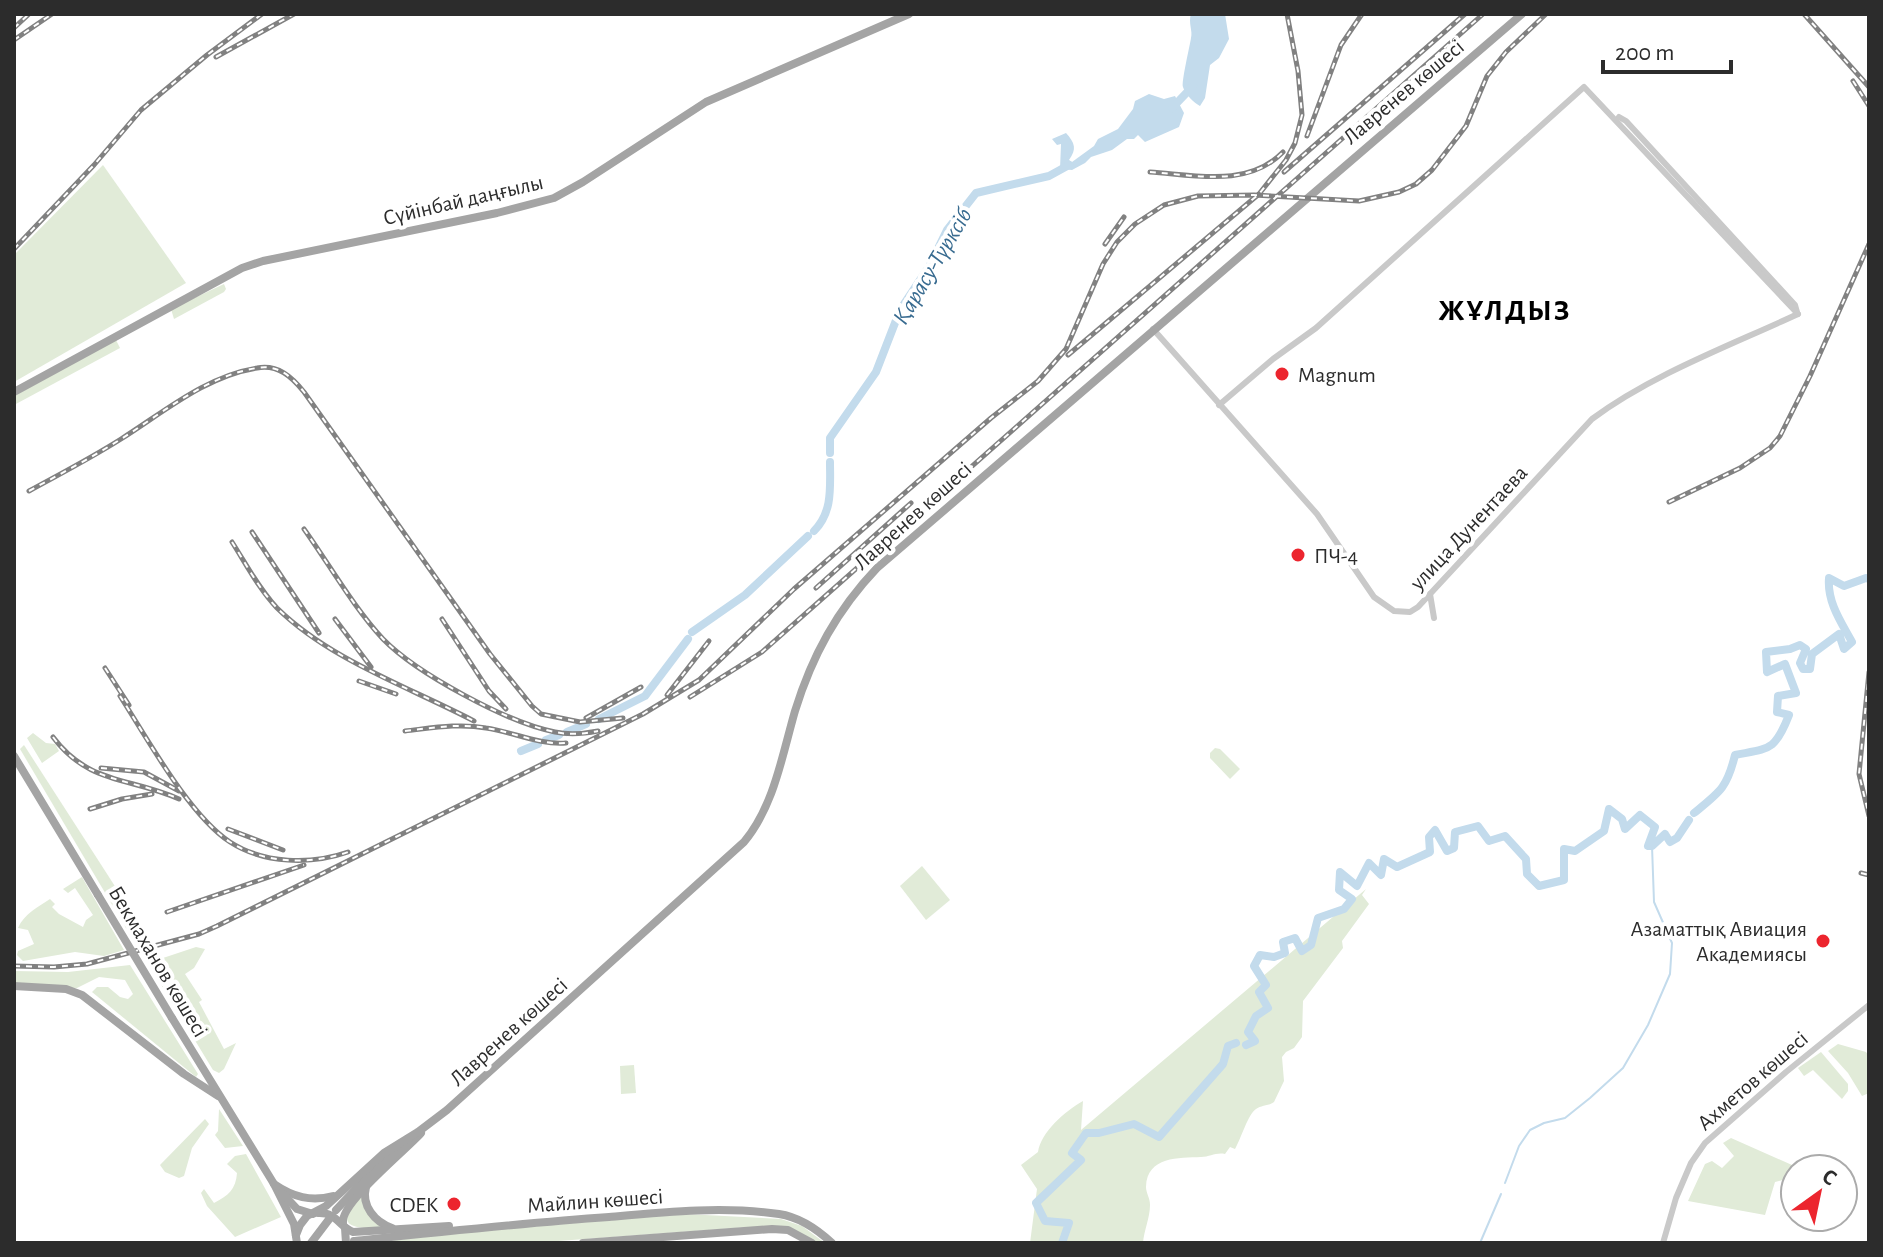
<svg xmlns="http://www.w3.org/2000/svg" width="1883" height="1257" viewBox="0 0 1883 1257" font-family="'Alegreya Sans',sans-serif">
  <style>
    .green { fill: #e1ebd8 }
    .water { fill: #c3dbec }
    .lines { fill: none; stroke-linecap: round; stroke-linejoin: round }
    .stream { stroke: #c3dbec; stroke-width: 2 }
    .river { stroke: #c3dbec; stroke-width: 8 }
    .minor { stroke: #c9c9c9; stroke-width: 6 }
    .major { stroke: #a4a4a4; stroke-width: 8 }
    .rail-casing { stroke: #818181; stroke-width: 5 }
    .rail { stroke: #fff; stroke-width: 2; stroke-dasharray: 6; stroke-linecap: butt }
    .major-bridge { stroke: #a4a4a4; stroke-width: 8 }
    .poi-dot { fill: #ec252e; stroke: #fff; stroke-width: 3 }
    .labels { text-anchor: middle; stroke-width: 8; stroke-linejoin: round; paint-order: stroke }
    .street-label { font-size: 22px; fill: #2c2c2c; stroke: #fff }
    .poi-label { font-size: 22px; fill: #2c2c2c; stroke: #fff; text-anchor: start }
    .water-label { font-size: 24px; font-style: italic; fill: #386b90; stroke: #fff }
    .district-label { font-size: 30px; font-weight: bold; letter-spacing: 2px; fill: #000; stroke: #fff }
  </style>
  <rect width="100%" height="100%" fill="#fff"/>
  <!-- green -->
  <g class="green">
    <polygon points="103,165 186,283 14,382 14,255"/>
    <polygon points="224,284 226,289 224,292 174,319 171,309"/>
    <polygon points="116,340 120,348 14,405 14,396"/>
    <polygon points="33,733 46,743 55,744 59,751 42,763 27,738"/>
    <polygon points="24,745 138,922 141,936 133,940 20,749"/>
    <polygon points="1215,748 1220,749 1240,769 1230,779 1210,758 1210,753"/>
    <polygon points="922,866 950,900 926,920 900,886"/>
    <path d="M82 877 124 950 104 956 75 952 23 961 17 955 18 951 34 944 28 930 18 928C24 914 38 907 50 899L55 904 52 907 59 914 83 927 86 920 93 915 75 888 68 893 63 889Z"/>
    <path d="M1366 889 1362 895 1369 904 1342 941 1343 948 1303 1001 1302 1037 1294 1048 1286 1052 1282 1057 1284 1081 1274 1102C1268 1106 1261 1105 1256 1109 1248 1114 1241 1139 1235 1149L1230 1147 1225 1154C1216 1152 1210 1157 1201 1157 1179 1158 1147 1156 1146 1187 1146 1193 1150 1198 1150 1205 1150 1218 1144 1230 1143 1243H1030L1037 1189 1021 1165 1038 1152C1041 1132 1065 1111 1083 1101L1081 1130Z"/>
    <polygon points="196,947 205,949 194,968 185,974 202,1000 199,1002 224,1049 236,1043 224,1069 219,1073 213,1070 148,963"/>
    <polygon points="130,965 198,1074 196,1077 92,992 97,987 108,987 120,997 128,999 133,994 125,980 99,977 77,988 14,985 14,971 68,972"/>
    <polygon points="1838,1044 1866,1052 1869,1056 1869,1093 1862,1096 1848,1073 1828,1051"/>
    <polygon points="1821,1052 1848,1084 1848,1091 1842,1099 1813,1070 1804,1076 1798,1068"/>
    <polygon points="634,1065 636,1093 621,1094 620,1066"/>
    <polygon points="219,1109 243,1146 225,1148 215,1135 218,1131"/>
    <polygon points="205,1119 209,1124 192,1148 184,1176 179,1178 165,1172 160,1165"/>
    <polygon points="1731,1138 1801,1169 1795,1169 1795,1184 1783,1180 1775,1182 1765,1215 1688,1201 1705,1164 1712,1161 1722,1168 1734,1156 1723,1143"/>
    <path d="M246 1154 281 1217 235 1237 207 1206 201 1193 204 1189 214 1203C228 1196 236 1189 237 1173L227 1164 235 1156Z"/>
    <path d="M362 1193 384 1228C351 1229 332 1227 362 1193Z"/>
    <polygon points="685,1214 781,1219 802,1226 825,1243 816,1243 798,1232 749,1227 531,1243 369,1243 467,1232"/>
  </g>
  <!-- water -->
  <g class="water">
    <path d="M1191 14H1225L1229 39 1219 58 1210 65 1205 98 1200 106C1194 103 1185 94 1183 87 1181 83 1190 45 1191 38 1193 31 1188 23 1191 14Z"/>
    <path d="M1149 94 1164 99 1175 96 1184 113 1179 127 1145 142 1138 135 1134 139H1127L1112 150 1091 157 1085 163 1072 170 1060 169 1061 144 1057 145 1052 139 1066 133C1075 143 1077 149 1069 160L1072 162 1094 146 1098 139 1118 129 1133 109 1135 101Z"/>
  </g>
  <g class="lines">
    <!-- stream -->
    <g class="stream">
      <polyline points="1505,1183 1519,1146 1530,1130 1544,1123 1565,1118 1590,1098 1623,1068 1648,1025 1670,974 1672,943 1654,902 1652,846"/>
      <polyline points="1480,1243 1501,1194"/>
    </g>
    <!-- river -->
    <g class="river">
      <polyline points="1172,108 1193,86"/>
      <polyline points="830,453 830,438 876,372 900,310 930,265 947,230 976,193 1049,176 1069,165"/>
      <path d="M814 531C833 512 830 487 830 462"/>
      <polyline points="692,632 745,595 808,536"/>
      <polyline points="599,719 645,696 688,639"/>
      <polyline points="567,732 586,724"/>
      <polyline points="546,740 559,735"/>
      <polyline points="521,751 538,744"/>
      <path d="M1694 813C1720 792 1727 788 1735 755 1770 748 1775 751 1789 715L1777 712 1778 696 1796 693 1785 664 1767 672 1766 652 1790 649 1800 645 1806 649 1800 663 1803 669H1810L1812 654 1839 634 1844 649 1852 642C1841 622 1827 602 1829 578L1844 586 1866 578 1869 579"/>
      <polyline points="1246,1045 1255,1041 1248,1032 1256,1016 1268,1008 1259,992 1266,985 1254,966 1260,955 1274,957 1285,953 1283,942 1295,938 1302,951 1311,945 1318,918 1344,909 1352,899 1339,890 1340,872 1357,886 1369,863 1381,875 1384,859 1397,867 1430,852 1429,837 1435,830 1447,851 1454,848 1455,832 1478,826 1489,841 1505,836 1526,859 1527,874 1539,886 1564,880 1564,849 1575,851 1604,831 1609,809 1622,819 1625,829 1640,815 1655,827 1648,846 1652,846 1665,834 1670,842 1677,838 1689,820"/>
      <polyline points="1062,1243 1069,1223 1045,1221 1036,1203 1081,1160 1072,1153 1086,1133 1099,1133 1134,1124 1159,1137 1223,1064 1228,1046 1236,1043"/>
    </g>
    <!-- minor -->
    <g class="minor">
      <polyline points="1619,117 1626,121 1795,305 1797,312"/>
      <path d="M1153 329 1317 514 1374 597 1394 611 1410 612 1418 607 1592 419C1653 374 1729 346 1798 314"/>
      <polyline points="1219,405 1273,359 1316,328 1584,87 1798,314"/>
      <polyline points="1430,594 1434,618"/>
      <polyline points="1663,1243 1676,1198 1691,1163 1705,1143 1786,1072 1869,1005"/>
    </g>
    <!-- major -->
    <g class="major">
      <polyline points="14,392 242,268 263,261 497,213 554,198 583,182 706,102 909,14"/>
      <polyline points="14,756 98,895"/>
      <polyline points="14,986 66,989 82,995 184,1074 218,1096"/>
      <polyline points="172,1018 274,1184 294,1224 297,1243"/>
      <path d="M274 1184C293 1197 311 1202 333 1196"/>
      <path d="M366 1187C361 1206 375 1222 392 1228"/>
      <polyline points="282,1193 297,1209 313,1214"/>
      <polyline points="336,1210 367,1177 400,1148"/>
      <path d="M318 1213C337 1212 339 1227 353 1232L449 1226"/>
      <path d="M343 1223C340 1203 405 1151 421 1133"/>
      <polyline points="345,1228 346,1243"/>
      <path d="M296 1235 300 1225 307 1216 326 1206 384 1153 418 1132 447 1110 744 842C774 806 782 756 795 711 812 656 837 610 877 568L1522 14"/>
      <path d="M354 1241C439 1232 523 1223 609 1217 664 1212 724 1206 779 1214 799 1217 818 1230 832 1243"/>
      <polyline points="311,1243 330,1218"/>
      <polyline points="583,1243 772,1229 788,1230 812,1243"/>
    </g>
    <defs>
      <g id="rail">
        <polyline points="1804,14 1869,87"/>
        <polyline points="14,28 29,14"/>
        <polyline points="14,40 52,14"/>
        <polyline points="216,57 294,14"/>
        <polyline points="1853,81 1869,106"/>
        <polyline points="1307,136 1341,45 1362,14"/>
        <path d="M1150 172C1195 175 1248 188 1283 152"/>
        <polyline points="1284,172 1465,14"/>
        <polyline points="1105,244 1124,217"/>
        <polyline points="14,249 94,165 141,110 207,55 262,14"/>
        <polyline points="1068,355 1259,194 1286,160 1295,143 1302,115 1298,71 1287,14"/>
        <path d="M29 491C60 474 91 458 121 439 164 412 206 376 257 368 278 364 292 377 304 392L490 654 532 706 541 714 580 722 623 718"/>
        <polyline points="1669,502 1740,468 1770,448 1780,436 1810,376 1869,244"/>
        <path d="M304 529C329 564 354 608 383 639 416 673 508 723 555 732 569 735 583 734 598 731"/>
        <polyline points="252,532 319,633"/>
        <path d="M232 542C246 564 259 589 277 608 330 660 409 687 474 721"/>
        <polyline points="816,588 911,503"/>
        <polyline points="335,619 371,667"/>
        <polyline points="442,619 489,691 506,709"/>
        <polyline points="105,668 129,705"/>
        <polyline points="1869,672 1859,774 1869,816"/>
        <polyline points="359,681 396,694"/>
        <polyline points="667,695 709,641"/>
        <path d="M120 696C147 738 189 815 230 842 264 864 311 865 348 852"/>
        <polyline points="690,697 762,652 1483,14"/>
        <polyline points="586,718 641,687"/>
        <path d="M405 731C432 728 459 723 486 728 514 732 538 745 566 743"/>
        <path d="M53 737C89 785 130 777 179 799"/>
        <polyline points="101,768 144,772 179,791"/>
        <polyline points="90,809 122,799 152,794"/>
        <polyline points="228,829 283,850"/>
        <polyline points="1861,873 1869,875"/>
        <polyline points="167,912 304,865"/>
        <polyline points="14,966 54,967 87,964 199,934 217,926 643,714 699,680 794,589 991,418 1038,381 1066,349 1103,264 1117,242 1135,224 1164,205 1198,196 1254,195 1359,201 1399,192 1416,184 1432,170 1466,126 1487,76 1506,52 1546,14"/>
      </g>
    </defs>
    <!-- rail casing -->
    <use href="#rail" class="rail-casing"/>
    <!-- rail -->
    <use href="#rail" class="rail"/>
    <!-- major-bridge -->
    <polyline class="major-bridge" points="98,895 172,1018"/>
  </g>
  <!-- markers -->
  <g class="poi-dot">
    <circle cx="1282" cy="374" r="8"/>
    <circle cx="1298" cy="555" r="8"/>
    <circle cx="1823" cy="941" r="8"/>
    <circle cx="454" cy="1204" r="8"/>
  </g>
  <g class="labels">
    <!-- street labels -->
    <g class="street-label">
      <text transform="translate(1403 91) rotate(-40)" y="8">Лавренев көшесі</text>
      <text transform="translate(463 199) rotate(-13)" y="8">Сүйінбай даңғылы</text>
      <text transform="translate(912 515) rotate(-42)" y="8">Лавренев көшесі</text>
      <text transform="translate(1468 527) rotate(-47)" y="8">улица Дунентаева</text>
      <text transform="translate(159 961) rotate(59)" y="8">Бекмаханов көшесі</text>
      <text transform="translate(508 1031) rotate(-42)" y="8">Лавренев көшесі</text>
      <text transform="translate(1752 1080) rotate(-41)" y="8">Ахметов көшесі</text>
      <text transform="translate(595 1200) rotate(-4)" y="8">Майлин көшесі</text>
    </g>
    <!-- poi labels -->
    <g class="poi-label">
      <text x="1298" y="382">Magnum</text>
      <text x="1314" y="563">ПЧ-4</text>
      <text x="1807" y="936" text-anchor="end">Азаматтық Авиация<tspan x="1807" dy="25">Академиясы</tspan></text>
      <text x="438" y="1212" text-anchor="end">CDEK</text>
    </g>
    <!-- water labels -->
    <g class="water-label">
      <text transform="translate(932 266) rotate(-59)" y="8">Қарасу-Түрксіб</text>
    </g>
    <!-- district labels -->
    <g class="district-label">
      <text x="1505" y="320">ЖҰЛДЫЗ</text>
    </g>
  </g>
  <!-- border -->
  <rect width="1883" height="1257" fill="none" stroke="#2c2c2c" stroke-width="32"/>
  <!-- north arrow -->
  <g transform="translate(1819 1193) rotate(33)"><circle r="38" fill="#ffffff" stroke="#ababab" stroke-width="2"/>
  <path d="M0-6L14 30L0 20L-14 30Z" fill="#ec252e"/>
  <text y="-12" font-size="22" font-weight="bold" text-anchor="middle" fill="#2c2c2c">С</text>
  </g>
  <!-- scale -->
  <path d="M1603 60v12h128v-12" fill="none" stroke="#2c2c2c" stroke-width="4"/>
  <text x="1615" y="60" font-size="24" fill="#2c2c2c" stroke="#ffffff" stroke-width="6" paint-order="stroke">200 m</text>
</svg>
